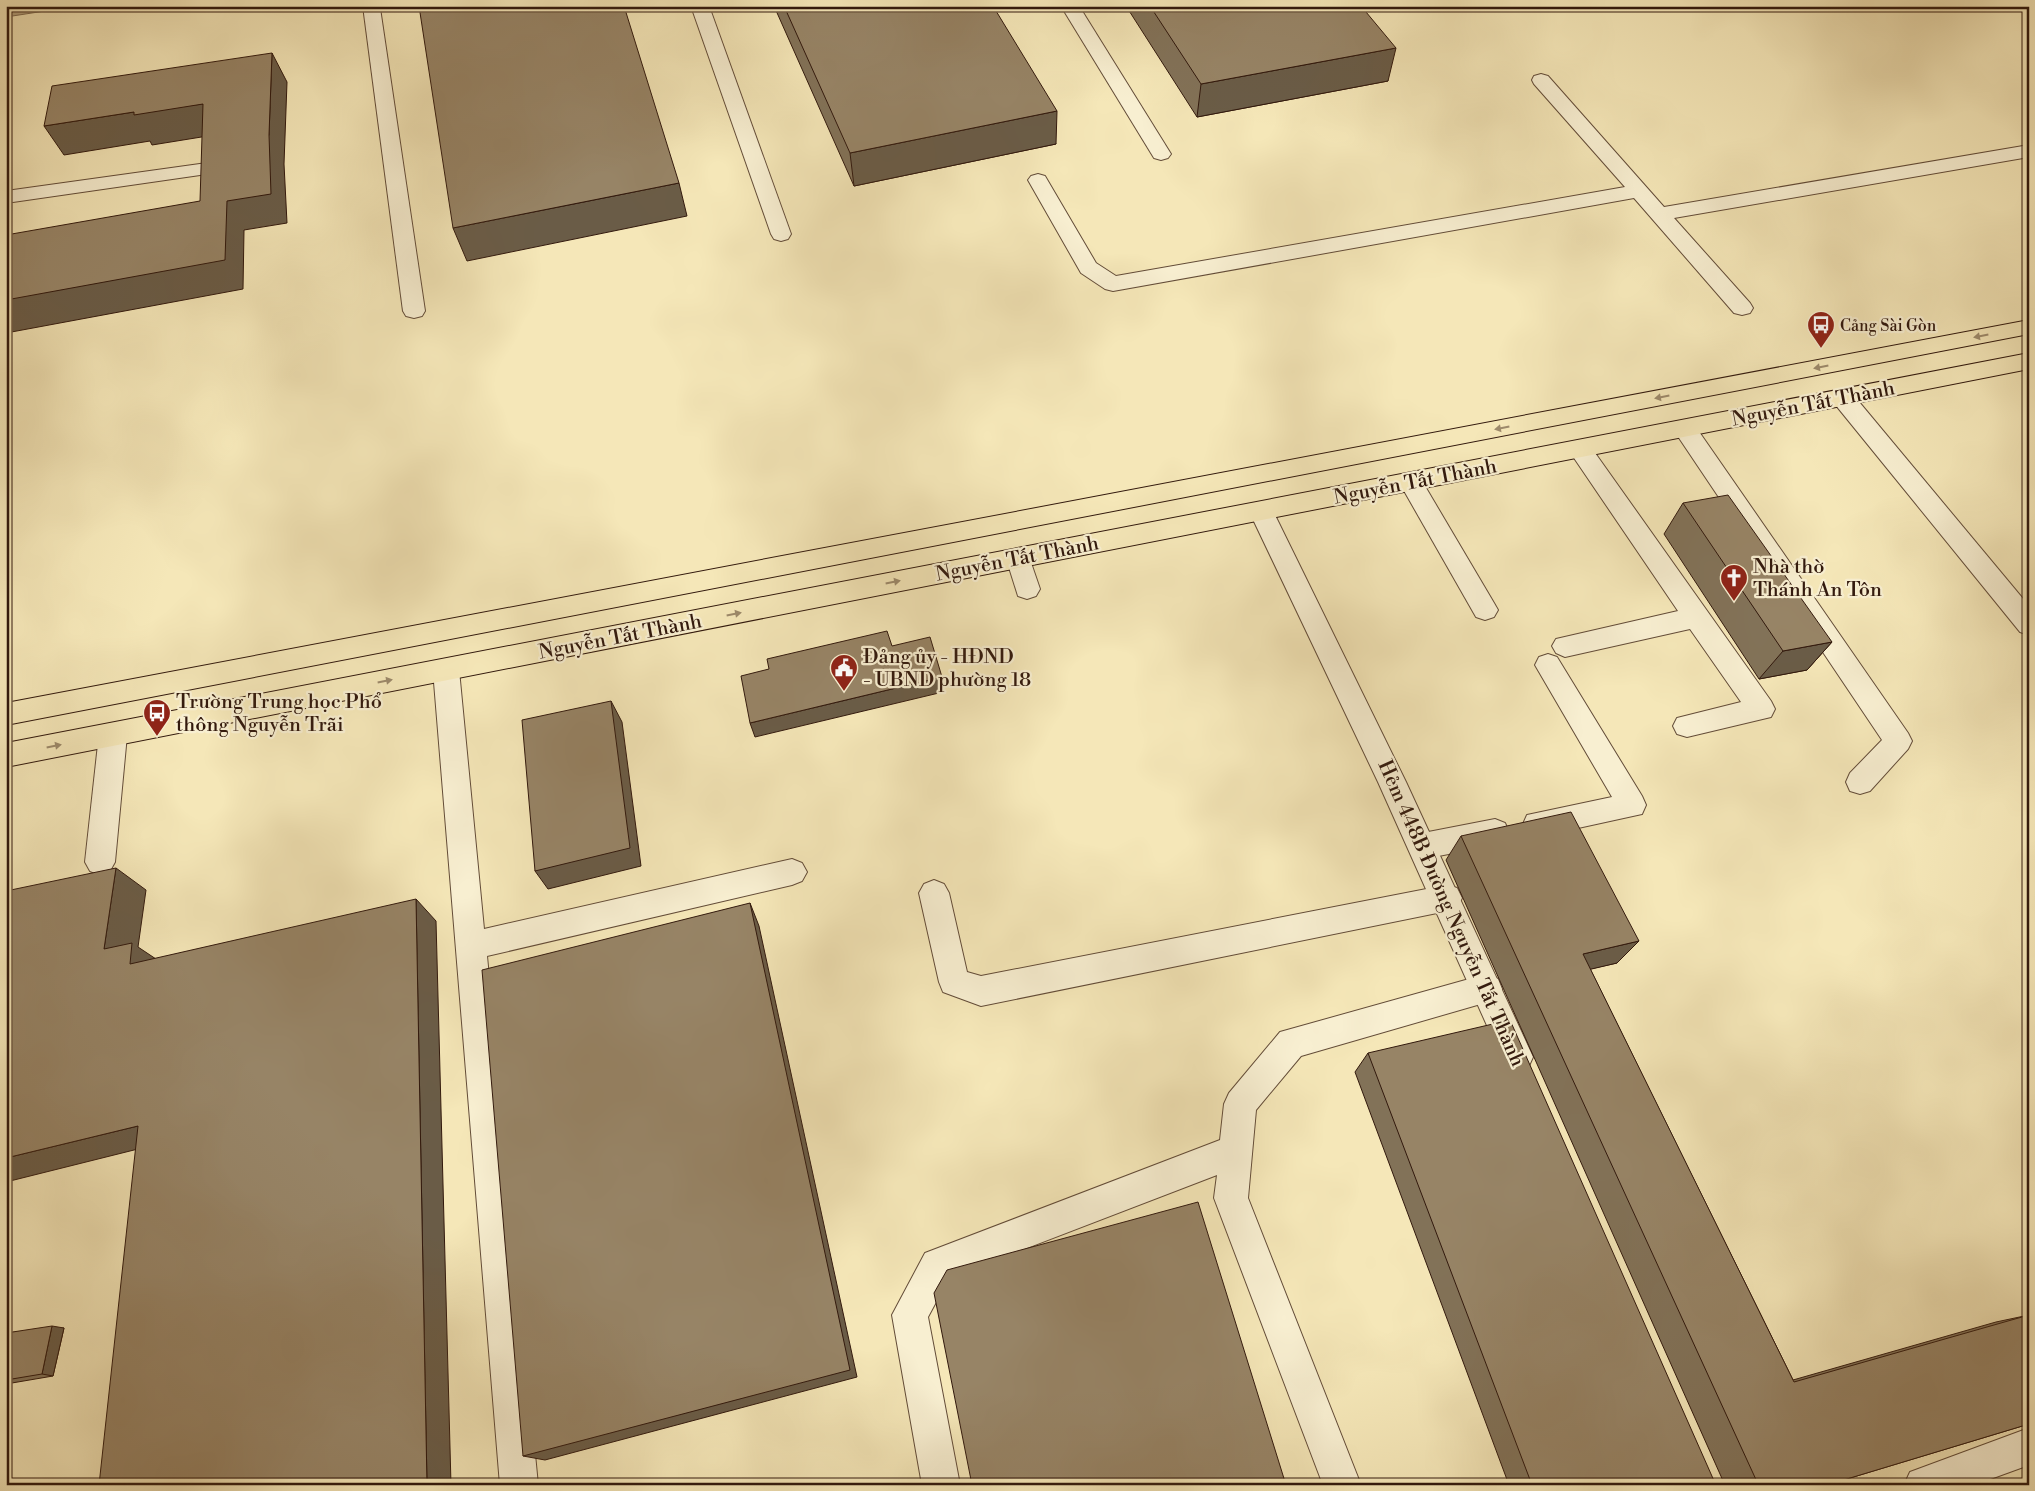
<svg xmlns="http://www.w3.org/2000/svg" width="2035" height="1491" viewBox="0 0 2035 1491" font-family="'Libre Bodoni',serif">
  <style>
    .water { fill: #b3a17e; stroke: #7f6b51 }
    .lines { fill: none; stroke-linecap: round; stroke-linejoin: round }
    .lane-casing { stroke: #634c38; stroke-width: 2 }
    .street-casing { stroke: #634c38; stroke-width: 2 }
    .primary-casing { stroke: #32190d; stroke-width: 2 }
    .lane { fill: #f8efd1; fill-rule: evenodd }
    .street { fill: #f8efd1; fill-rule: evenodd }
    .primary { fill: #f5e7b8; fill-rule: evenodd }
    .wall { fill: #827258; stroke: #32190d }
    .shaded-wall { fill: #6a5c47; stroke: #32190d }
    .building { fill: #978466; stroke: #32190d }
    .oneway { fill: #9d8a6b }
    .labels { text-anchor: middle; stroke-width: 4.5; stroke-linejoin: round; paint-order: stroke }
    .far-poi-label { font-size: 16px; fill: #32190d; stroke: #f8efd1; text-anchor: start }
    .street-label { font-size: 20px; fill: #32190d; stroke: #f8efd1 }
    .poi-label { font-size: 20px; fill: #32190d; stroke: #f8efd1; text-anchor: start }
  </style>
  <rect width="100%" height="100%" fill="#f5e7b8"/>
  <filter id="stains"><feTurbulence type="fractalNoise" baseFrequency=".004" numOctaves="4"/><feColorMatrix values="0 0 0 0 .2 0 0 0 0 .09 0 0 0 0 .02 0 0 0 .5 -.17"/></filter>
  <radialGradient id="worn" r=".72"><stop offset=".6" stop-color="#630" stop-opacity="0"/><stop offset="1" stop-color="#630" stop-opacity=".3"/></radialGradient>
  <!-- water -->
  <polygon class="water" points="6,6 77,6 6,17"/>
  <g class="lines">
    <defs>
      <g id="lane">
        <polygon points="363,6 379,6 380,8 425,311 422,316 414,318 406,316 403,311"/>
        <polygon points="691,6 709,6 791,234 788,239 781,241 774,239 771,234"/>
        <polygon points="1061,6 1079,6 1171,154 1168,158 1161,160 1154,158"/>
        <polygon points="1541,74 1548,76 1664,207 2029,145 2029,157 1674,218 1750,303 1753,308 1750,313 1742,315 1734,313 1634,198 1113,291 1105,289 1081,273 1028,180 1031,176 1038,174 1045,176 1096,263 1116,276 1625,187 1534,84 1532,80 1534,76"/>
        <polygon points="207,163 214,165 217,169 214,173 6,203 6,191"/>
        <polygon points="1685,421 1693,423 1908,733 1912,741 1908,749 1870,791 1860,794 1850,791 1846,782 1850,773 1882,740 1677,435 1673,429 1677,423"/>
        <polygon points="1580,440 1588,443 1771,701 1775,709 1771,717 1687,737 1677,734 1673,726 1677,718 1741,702 1690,629 1565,657 1556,653 1552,646 1556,639 1678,611 1572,455 1568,449 1572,443"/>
        <polygon points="1411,473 1419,476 1494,603 1498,610 1494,617 1485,620 1476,617 1399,482 1403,476"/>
        <polygon points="1018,548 1027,551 1040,589 1036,596 1027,599 1018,596 1006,558 1009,551"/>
        <polygon points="1548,654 1557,657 1642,796 1646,805 1642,814 1537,837 1527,833 1523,824 1527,815 1612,797 1535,665 1539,657"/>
        <polygon points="446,659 455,662 459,670 484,929 792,859 802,863 807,872 802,881 792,885 487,956 538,1485 500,1485 433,670 437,662"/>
        <polygon points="113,723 123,727 127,735 115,862 110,871 100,875 90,871 85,862 99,735 103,727"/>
        <polygon points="1495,819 1505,823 1509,832 1505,841 1495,845 1423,859 1413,855 1409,846 1413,837 1423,833"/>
        <polygon points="934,880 944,884 949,893 967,972 981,976 1447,885 1457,888 1462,898 1457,908 1447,911 981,1006 943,992 939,982 919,893 924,884"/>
        <polygon points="1487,974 1498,979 1502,989 1498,999 1301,1056 1256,1110 1248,1198 1361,1485 1323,1485 1214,1198 1217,1175 949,1278 928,1317 960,1485 922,1485 892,1315 925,1253 1220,1140 1224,1104 1229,1093 1280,1032"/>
      </g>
      <g id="street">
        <polygon points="1842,389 1850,391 2029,606 2029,635 2020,632 1834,403 1831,397 1834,391"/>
        <polygon points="1261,502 1270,505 1273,511 1406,782 1533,1057 1528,1068 1517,1072 1506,1068 1378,782 1249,511 1252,505"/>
        <polygon points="2029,1428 2029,1465 1974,1485 1904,1485 1910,1472"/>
      </g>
      <g id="primary">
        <polygon points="2029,320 2029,334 6,725 6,703"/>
        <polygon points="2029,353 2029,369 6,767 6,743"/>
      </g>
    </defs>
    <!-- lane casing -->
    <use href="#lane" class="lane-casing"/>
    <!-- street casing -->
    <use href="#street" class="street-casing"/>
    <!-- primary casing -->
    <use href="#primary" class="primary-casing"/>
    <!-- lane -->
    <use href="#lane" class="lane"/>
    <!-- street -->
    <use href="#street" class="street"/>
    <!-- primary -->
    <use href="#primary" class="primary"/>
  </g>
  <!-- wall -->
  <g class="wall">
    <polygon points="774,6 993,6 1056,144 854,186"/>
    <polygon points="1126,6 1361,6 1388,81 1197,117"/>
    <polygon points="1683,503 1832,642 1807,670 1759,679 1664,534"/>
    <polygon points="1461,836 1639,941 1617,963 1590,969 1793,1380 1996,1322 2029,1315 2029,1424 1827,1485 1509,1485 1355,1072 1368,1053 1715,1483 1724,1483 1446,860"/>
    <polygon points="64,1328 53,1376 6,1384 6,1333"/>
  </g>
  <!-- shaded-wall -->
  <g class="shaded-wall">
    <polygon points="1396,48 1388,81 1197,117 1201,84"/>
    <polygon points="272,53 287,82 284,164 287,223 244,230 243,289 6,333 6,300 227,201 269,135"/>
    <polygon points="203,104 220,134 152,145 150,141 64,155 44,126 134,112"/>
    <polygon points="1057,111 1056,144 854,186 850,153"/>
    <polygon points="679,183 687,216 467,261 453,228"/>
    <polygon points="1832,642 1807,670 1759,679 1783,651"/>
    <polygon points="942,677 943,692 755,737 750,723"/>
    <polygon points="611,701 622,722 641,866 548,889 535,871"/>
    <polygon points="116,868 146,890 138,947 162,963 160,984 104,949"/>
    <polygon points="416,899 436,921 451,1485 427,1485"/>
    <polygon points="750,903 759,926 857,1377 545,1460 523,1456"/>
    <polygon points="1639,941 1617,963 1562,976 1583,954"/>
    <polygon points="138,1126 170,1141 6,1182 6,1158"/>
    <polygon points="52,1326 64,1328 53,1376 42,1374"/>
  </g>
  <!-- building -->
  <g class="building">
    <polygon points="419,6 624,6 679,183 453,228"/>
    <polygon points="784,6 993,6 1057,111 850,153"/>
    <polygon points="1150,6 1361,6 1396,48 1201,84"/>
    <polygon points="272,53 269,135 271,194 227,201 225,260 6,300 6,235 200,201 203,104 134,115 134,112 44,126 52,86"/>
    <polygon points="1728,495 1832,642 1783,651 1683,503"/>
    <polygon points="887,631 892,646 930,637 942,677 750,723 741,676 769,669 767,659"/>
    <polygon points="611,701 630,848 535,871 522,720"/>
    <polygon points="1571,812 1639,941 1583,954 1794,1382 2029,1315 2029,1424 1827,1485 1532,1485 1368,1053 1510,1020 1715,1483 1758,1484 1461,836"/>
    <polygon points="116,868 104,949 132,943 130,964 416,899 427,1485 99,1485 138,1126 6,1158 6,891"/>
    <polygon points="750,903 850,1370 523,1456 482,970"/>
    <polygon points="1198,1202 1286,1485 972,1485 934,1293 947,1270"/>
    <polygon points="52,1326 42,1374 6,1380 6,1333"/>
  </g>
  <!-- one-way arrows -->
  <defs><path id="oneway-solid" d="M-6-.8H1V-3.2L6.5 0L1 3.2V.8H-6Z" transform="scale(1.25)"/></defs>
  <g class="oneway">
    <use href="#oneway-solid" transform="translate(1981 336) rotate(169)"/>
    <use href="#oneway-solid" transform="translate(1821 367) rotate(169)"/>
    <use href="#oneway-solid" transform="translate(1662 397) rotate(169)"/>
    <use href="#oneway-solid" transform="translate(1502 428) rotate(169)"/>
    <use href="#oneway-solid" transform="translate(893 582) rotate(-11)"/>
    <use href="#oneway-solid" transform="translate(734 614) rotate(-11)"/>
    <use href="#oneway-solid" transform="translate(385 681) rotate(-11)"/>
    <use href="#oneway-solid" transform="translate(54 746) rotate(-11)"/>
  </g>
  <!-- icons -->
  <defs>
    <symbol id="bus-pin" viewBox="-11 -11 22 30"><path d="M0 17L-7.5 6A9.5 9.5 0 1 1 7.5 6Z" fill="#8f2418" stroke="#f8efd1"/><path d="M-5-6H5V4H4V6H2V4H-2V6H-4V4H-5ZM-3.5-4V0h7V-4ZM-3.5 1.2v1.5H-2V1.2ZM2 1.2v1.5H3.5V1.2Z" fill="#fff"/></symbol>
    <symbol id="church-pin" viewBox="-11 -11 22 30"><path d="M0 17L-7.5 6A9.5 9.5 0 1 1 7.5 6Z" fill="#8f2418" stroke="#f8efd1"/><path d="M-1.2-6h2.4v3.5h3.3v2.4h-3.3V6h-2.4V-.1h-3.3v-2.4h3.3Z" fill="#fff"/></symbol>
    <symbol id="civic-pin" viewBox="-11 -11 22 30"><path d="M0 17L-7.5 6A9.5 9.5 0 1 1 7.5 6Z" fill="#8f2418" stroke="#f8efd1"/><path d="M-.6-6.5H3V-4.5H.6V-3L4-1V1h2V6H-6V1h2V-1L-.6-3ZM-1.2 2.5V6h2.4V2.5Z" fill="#fff"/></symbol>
  </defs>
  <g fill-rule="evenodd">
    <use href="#bus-pin" x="1805" y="309" width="32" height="43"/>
    <use href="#church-pin" x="1718" y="562" width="32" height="43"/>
    <use href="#civic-pin" x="828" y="652" width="32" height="43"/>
    <use href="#bus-pin" x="141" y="697" width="32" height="43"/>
  </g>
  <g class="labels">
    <!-- far-poi labels -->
    <g class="far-poi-label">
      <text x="1840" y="331">Cảng Sài Gòn</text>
    </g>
    <!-- street labels -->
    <g class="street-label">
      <text transform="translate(1813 403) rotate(-11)" y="7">Nguyễn Tất Thành</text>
      <text transform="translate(1415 481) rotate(-11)" y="7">Nguyễn Tất Thành</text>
      <text transform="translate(1017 558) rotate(-11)" y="7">Nguyễn Tất Thành</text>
      <text transform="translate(620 636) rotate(-11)" y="7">Nguyễn Tất Thành</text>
      <text transform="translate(1452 913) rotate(66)" y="7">Hẻm 448B Đường Nguyễn Tất Thành</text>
    </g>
    <!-- poi labels -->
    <g class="poi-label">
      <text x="1753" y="573">Nhà thờ<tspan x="1753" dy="23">Thánh An Tôn</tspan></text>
      <text x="863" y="663">Đảng ủy - HĐND<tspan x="863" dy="23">- UBND phường 18</tspan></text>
      <text x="176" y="708">Trường Trung học Phổ<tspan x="176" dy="23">thông Nguyễn Trãi</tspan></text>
    </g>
  </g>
  <!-- margin -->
  <rect width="2035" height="1491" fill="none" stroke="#f5e7b8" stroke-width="25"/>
  <rect x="8" y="8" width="2020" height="1476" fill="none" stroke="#32190d" stroke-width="2.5"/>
  <rect x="12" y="12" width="2010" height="1466" fill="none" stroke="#32190d"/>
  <rect width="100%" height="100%" filter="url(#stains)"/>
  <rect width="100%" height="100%" fill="url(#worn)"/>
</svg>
